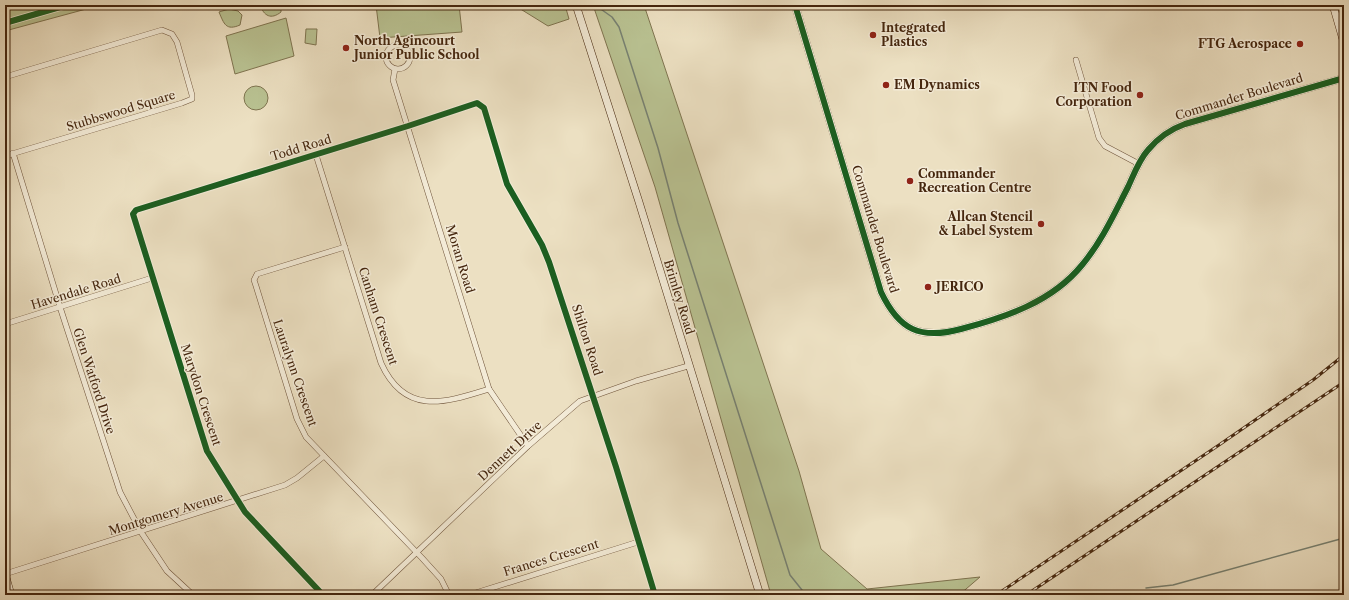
<svg xmlns="http://www.w3.org/2000/svg" width="1349" height="600" viewBox="0 0 1349 600" font-family="'Libre Caslon Text',serif">
  <style>
    .green { fill: #b9c292; stroke: #7f7450 }
    .lines { fill: none; stroke-linecap: round; stroke-linejoin: round }
    .stream { stroke: #778172; stroke-width: 1.5 }
    .minor-casing { stroke: #6f543b; stroke-width: 6 }
    .tertiary-casing { stroke: #6f543b; stroke-width: 8 }
    .secondary-casing { stroke: #45260e; stroke-width: 8 }
    .minor { stroke: #f3ebd7; stroke-width: 5 }
    .tertiary { stroke: #f3ebd7; stroke-width: 6 }
    .secondary { stroke: #f3ebd7; stroke-width: 7 }
    .rail-casing { stroke: #45260e; stroke-width: 3 }
    .rail { stroke: #f3ebd7; stroke-width: 1.5; stroke-dasharray: 4.5; stroke-linecap: butt }
    .cycleway-casing { stroke: #f3ebd7; stroke-width: 8 }
    .cycleway { stroke: #1b5e20; stroke-width: 6 }
    .poi-dot { fill: #8f2418; stroke: #f3ebd7; stroke-width: 1.5 }
    .labels { text-anchor: middle; stroke-width: 3; stroke-linejoin: round; paint-order: stroke }
    .poi-label { font-size: 12px; font-weight: bold; fill: #45260e; stroke: #f3ebd7; text-anchor: start }
    .street-label { font-size: 12px; fill: #45260e; stroke: #f3ebd7 }
  </style>
  <rect width="100%" height="100%" fill="#ece0c2"/>
  <filter id="stains"><feTurbulence type="fractalNoise" baseFrequency=".005" numOctaves="4"/><feColorMatrix values="0 0 0 0 .2 0 0 0 0 .09 0 0 0 0 .02 0 0 0 .5 -.17"/></filter>
  <radialGradient id="worn" r=".72"><stop offset=".6" stop-color="#630" stop-opacity="0"/><stop offset="1" stop-color="#630" stop-opacity=".3"/></radialGradient>
  <!-- green -->
  <g class="green">
    <polygon points="5,5 101,5 5,31"/>
    <path d="M260 5H281V12C271 20 264 16 260 5Z"/>
    <polygon points="376,5 459,5 462,32 380,38"/>
    <polygon points="514,5 565,5 569,19 548,26"/>
    <polygon points="593,5 644,5 799,471 821,549 867,589 980,577 959,595 771,595 655,187"/>
    <path d="M229 9 238 11 242 15 240 25C226 31 224 24 219 12Z"/>
    <polygon points="286,18 294,56 235,74 226,36"/>
    <polygon points="306,29 317,29 316,45 305,43"/>
    <circle cx="256" cy="98" r="12"/>
  </g>
  <g class="lines">
    <!-- stream -->
    <g class="stream">
      <polyline points="595,5 612,17 619,27 658,148 678,223 790,575 806,595"/>
      <polyline points="5,9 19,5"/>
      <polyline points="1146,588 1173,585 1344,538"/>
    </g>
    <defs>
      <g id="minor">
        <circle cx="398" cy="57" r="12"/>
        <polyline points="1076,60 1099,138 1105,146 1139,164"/>
        <polyline points="395,69 393,80 489,389 528,446"/>
        <polyline points="5,77 162,30 172,34 177,42 192,95 192,99 182,103 5,156"/>
        <polyline points="13,153 60,307 120,492 141,532 167,571 193,595"/>
        <path d="M316 155 381 363C405 416 444 403 489 389"/>
        <polyline points="345,247 257,274 254,280 256,286 297,419 306,437 422,558 441,579 449,595"/>
        <polyline points="5,324 152,278"/>
        <polyline points="5,574 285,485 297,478 324,456"/>
        <polyline points="323,595 245,512 207,451 133,214 136,210 408,126 477,103 484,108 507,184 542,245 549,262 616,467 655,595"/>
        <polyline points="372,595 528,446 580,401 636,381 688,366"/>
        <polyline points="469,595 638,542"/>
      </g>
      <path id="tertiary" d="M795 5 881 292C899 330 920 340 961 329 1006 317 1052 302 1082 265 1102 241 1114 214 1128 187 1134 174 1139 160 1148 150 1158 138 1171 129 1185 124L1344 78"/>
      <g id="secondary">
        <polyline points="576,5 639,202 760,595"/>
        <polyline points="1333,5 1344,43"/>
        <polyline points="5,574 11,595"/>
      </g>
    </defs>
    <!-- minor casing -->
    <use href="#minor" class="minor-casing"/>
    <!-- tertiary casing -->
    <use href="#tertiary" class="tertiary-casing"/>
    <!-- secondary casing -->
    <use href="#secondary" class="secondary-casing"/>
    <!-- minor -->
    <use href="#minor" class="minor"/>
    <!-- tertiary -->
    <use href="#tertiary" class="tertiary"/>
    <!-- secondary -->
    <use href="#secondary" class="secondary"/>
    <defs>
      <g id="rail">
        <polyline points="996,595 1219,445 1313,380 1344,355"/>
        <polyline points="1026,595 1344,382"/>
      </g>
    </defs>
    <!-- rail casing -->
    <use href="#rail" class="rail-casing"/>
    <!-- rail -->
    <use href="#rail" class="rail"/>
    <defs>
      <g id="cycleway">
        <path d="M795 5 881 292C899 330 920 340 961 329 1006 317 1052 302 1082 265 1102 241 1114 214 1128 187 1134 174 1139 160 1148 150 1158 138 1171 129 1185 124L1344 78"/>
        <polyline points="5,23 67,5"/>
        <polyline points="323,595 245,512 207,451 133,214 136,210 408,126 477,103 484,108 507,184 542,245 549,262 616,467 655,595"/>
      </g>
    </defs>
    <!-- cycleway casing -->
    <use href="#cycleway" class="cycleway-casing"/>
    <!-- cycleway -->
    <use href="#cycleway" class="cycleway"/>
  </g>
  <!-- markers -->
  <g class="poi-dot">
    <circle cx="873" cy="35" r="4"/>
    <circle cx="1300" cy="44" r="4"/>
    <circle cx="346" cy="48" r="4"/>
    <circle cx="886" cy="85" r="4"/>
    <circle cx="1140" cy="95" r="4"/>
    <circle cx="910" cy="181" r="4"/>
    <circle cx="1041" cy="224" r="4"/>
    <circle cx="928" cy="287" r="4"/>
  </g>
  <g class="labels">
    <!-- poi labels -->
    <g class="poi-label">
      <text x="881" y="32">Integrated<tspan x="881" dy="14">Plastics</tspan></text>
      <text x="354" y="45">North Agincourt<tspan x="354" dy="14">Junior Public School</tspan></text>
      <text x="1292" y="48" text-anchor="end">FTG Aerospace</text>
      <text x="894" y="89">EM Dynamics</text>
      <text x="1132" y="92" text-anchor="end">ITN Food<tspan x="1132" dy="14">Corporation</tspan></text>
      <text x="918" y="178">Commander<tspan x="918" dy="14">Recreation Centre</tspan></text>
      <text x="1033" y="221" text-anchor="end">Allcan Stencil<tspan x="1033" dy="14">&amp; Label System</tspan></text>
      <text x="936" y="291">JERICO</text>
    </g>
    <!-- street labels -->
    <g class="street-label">
      <text transform="translate(1239 97) rotate(-17)" y="4">Commander Boulevard</text>
      <text transform="translate(121 111) rotate(-17)" y="4">Stubbswood Square</text>
      <text transform="translate(301 148) rotate(-17)" y="4">Todd Road</text>
      <text transform="translate(875 229) rotate(73)" y="4">Commander Boulevard</text>
      <text transform="translate(460 259) rotate(73)" y="4">Moran Road</text>
      <text transform="translate(76 292) rotate(-17)" y="4">Havendale Road</text>
      <text transform="translate(679 297) rotate(73)" y="4">Brimley Road</text>
      <text transform="translate(378 316) rotate(72)" y="4">Canham Crescent</text>
      <text transform="translate(587 340) rotate(72)" y="4">Shilton Road</text>
      <text transform="translate(295 373) rotate(71)" y="4">Lauralynn Crescent</text>
      <text transform="translate(94 381) rotate(72)" y="4">Glen Watford Drive</text>
      <text transform="translate(201 395) rotate(72)" y="4">Marydon Crescent</text>
      <text transform="translate(510 451) rotate(-43)" y="4">Dennett Drive</text>
      <text transform="translate(166 514) rotate(-17)" y="4">Montgomery Avenue</text>
      <text transform="translate(551 558) rotate(-17)" y="4">Frances Crescent</text>
    </g>
  </g>
  <!-- margin -->
  <rect width="1349" height="600" fill="none" stroke="#ece0c2" stroke-width="20"/>
  <rect x="6" y="6" width="1337" height="588" fill="none" stroke="#45260e" stroke-width="2"/>
  <rect x="10" y="10" width="1329" height="580" fill="none" stroke="#45260e"/>
  <rect width="100%" height="100%" filter="url(#stains)"/>
  <rect width="100%" height="100%" fill="url(#worn)"/>
</svg>
